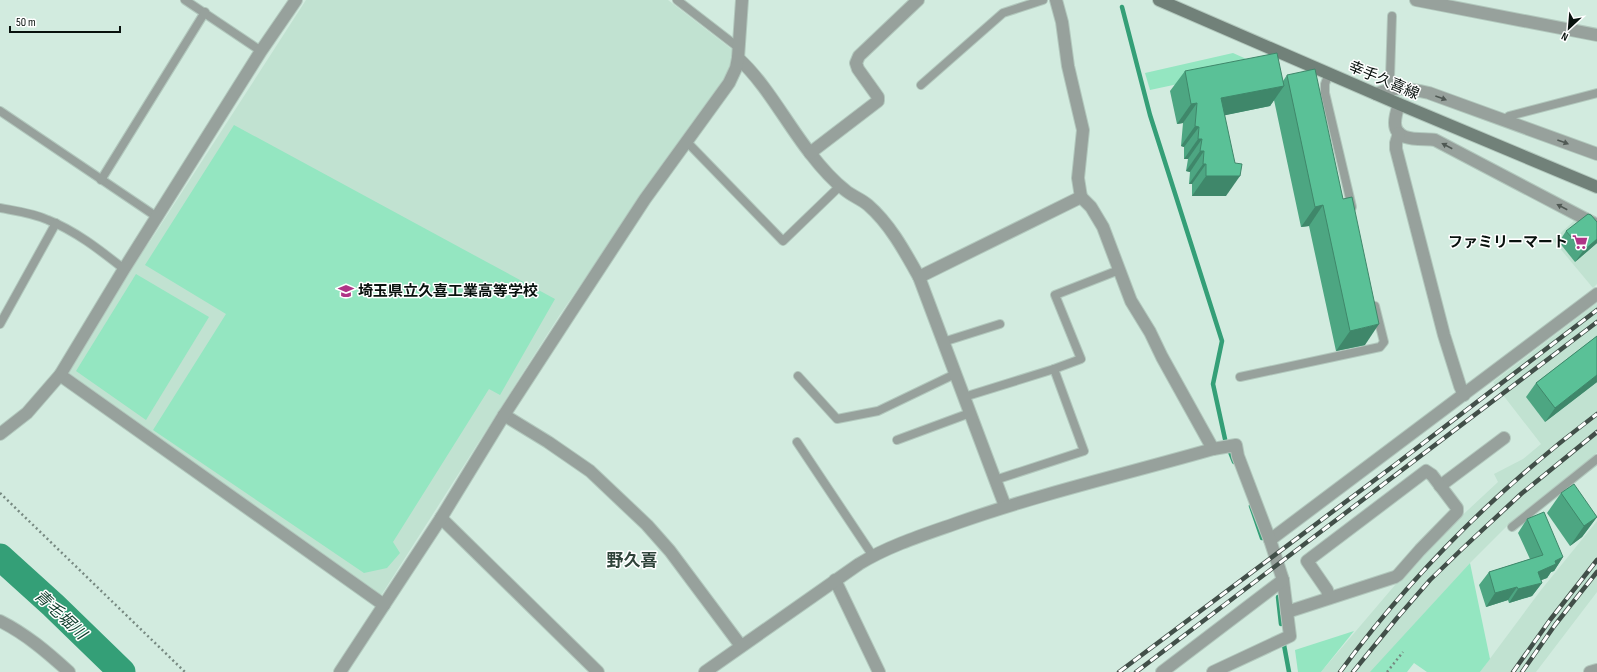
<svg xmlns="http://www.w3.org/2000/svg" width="1597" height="672" viewBox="0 0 1597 672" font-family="'Sofia Sans Condensed','Noto Sans JP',sans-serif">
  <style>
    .built { fill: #c1e2d1 }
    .green { fill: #94e6c1 }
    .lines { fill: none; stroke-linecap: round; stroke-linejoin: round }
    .stream { stroke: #349f77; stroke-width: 4.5 }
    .river { stroke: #349f77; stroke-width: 27 }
    .lane-casing { stroke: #b2c8bd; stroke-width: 10 }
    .street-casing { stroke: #b2c8bd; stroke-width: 14 }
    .secondary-casing { stroke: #b2c8bd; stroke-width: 14 }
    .path { stroke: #778981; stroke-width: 2.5; stroke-dasharray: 2 3; stroke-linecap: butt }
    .lane { stroke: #97a19c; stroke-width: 8 }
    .street { stroke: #97a19c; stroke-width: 12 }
    .secondary { stroke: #718179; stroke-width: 12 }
    .rail-casing { stroke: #424f49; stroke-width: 4.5 }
    .rail { stroke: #fff; stroke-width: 3; stroke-dasharray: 9; stroke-linecap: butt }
    .wall { fill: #4da682 }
    .shaded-wall { fill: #3f876a }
    .building { fill: #5ac197; stroke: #3f876a }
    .oneway { fill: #505954 }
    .labels { text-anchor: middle; stroke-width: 3; stroke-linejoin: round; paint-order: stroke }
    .street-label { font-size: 15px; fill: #08110d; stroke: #fff }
    .poi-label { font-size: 15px; font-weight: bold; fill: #08110d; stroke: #fff; text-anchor: end }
    .water-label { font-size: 16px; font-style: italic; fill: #0d3b2a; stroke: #fff }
    .quarter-label { font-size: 17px; font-weight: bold; fill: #2f443a; stroke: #fff }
  </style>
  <rect width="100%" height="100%" fill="#d2ebdf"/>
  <!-- built -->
  <g class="built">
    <polygon points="306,0 668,0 734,51 727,78 643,194 559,316 382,594 375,595 68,373 131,266 151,240"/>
    <polygon points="1575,220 1597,231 1597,284 1593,288 1553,240"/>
    <polygon points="1597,303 1597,453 1510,523 1470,563 1371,672 1321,672 1424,551 1498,482 1494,474 1523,459 1541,444 1493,382"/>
    <polygon points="1597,521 1597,592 1536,672 1480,672 1541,590"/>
  </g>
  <!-- green -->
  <g class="green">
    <polygon points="1233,53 1262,66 1150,90 1145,73"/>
    <polygon points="234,125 555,299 500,395 489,389 393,542 400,553 387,568 364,573 153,430 226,314 145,265"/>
    <polygon points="136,274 209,317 146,420 76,371"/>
    <polygon points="1470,563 1490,659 1480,672 1427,672 1414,663 1407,672 1370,672"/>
    <polygon points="1354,631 1321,672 1298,672 1295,650"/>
  </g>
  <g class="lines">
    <!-- stream -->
    <g class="stream">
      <polyline points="1122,7 1150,115 1222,341 1213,384 1225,439"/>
      <polyline points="1230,452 1234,462"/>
      <polyline points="1251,506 1262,538"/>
      <polyline points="1278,597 1281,624"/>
      <polyline points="1284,645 1289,672"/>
    </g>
    <!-- river -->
    <polyline class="river" points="0,557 53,605 122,672"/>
    <defs>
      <g id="lane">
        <polyline points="185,0 261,51"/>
        <polyline points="677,0 739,48"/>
        <polyline points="1329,73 1325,84 1325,93 1352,207"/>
        <polyline points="921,85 1003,13 1043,0"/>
        <polyline points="1392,89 1390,77 1392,16"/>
        <polyline points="0,111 157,217"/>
        <polyline points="1503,121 1509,116 1597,93"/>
        <polyline points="687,142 783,241 840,186"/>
        <polyline points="101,180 205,12"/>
        <path d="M0 208C16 211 33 213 48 220 76 231 101 251 124 269"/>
        <polyline points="0,324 56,223"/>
        <polyline points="943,342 1000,324"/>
        <polyline points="1054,369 1081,359 1055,295 1119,270"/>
        <polyline points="798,376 837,419 878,411 955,374"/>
        <polyline points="1240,377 1380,347 1384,342 1375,306"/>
        <polyline points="964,397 1054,369 1084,451 995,480"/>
        <polyline points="897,440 970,413"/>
        <polyline points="797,442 873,556"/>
        <polyline points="1512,527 1597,459"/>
      </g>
      <g id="street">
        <polyline points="1056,0 1062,22 1068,66 1083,130 1078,178 1081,197"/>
        <polyline points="1416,0 1597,35"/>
        <path d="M738 58C767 85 785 121 810 153 820 166 832 180 845 190 852 196 861 199 868 205 890 224 905 252 919 277L1005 506"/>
        <path d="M1376 94C1398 86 1407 88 1429 93L1597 154"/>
        <path d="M1399 104C1397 110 1395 117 1395 123 1395 143 1423 138 1435 140L1597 225"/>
        <polyline points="1399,133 1396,143 1396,149 1444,335 1460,386 1464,395"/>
        <polyline points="810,153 878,101 878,97 858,69 856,63 859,56 918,0"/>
        <polyline points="919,277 1081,197 1091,207 1103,227 1131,301 1150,332 1162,357 1213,449"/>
        <polyline points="60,375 384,605"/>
        <polyline points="504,415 548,442 590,471 647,525 670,551 741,646"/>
        <polyline points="0,434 27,413 60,375 124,269 261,51 296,0"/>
        <polyline points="1440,486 1504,438"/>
        <polyline points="441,518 598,672"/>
        <polyline points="1270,540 1597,294"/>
        <polyline points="835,580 879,672"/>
        <polyline points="1287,612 1395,577 1398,575 1420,550 1457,512 1457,508 1432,475 1426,471 1307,561 1327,590 1329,598"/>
        <path d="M0 621C26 634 47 652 69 672"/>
        <polyline points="340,672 441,518 504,415 571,312 645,199 729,83 736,68 738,58 742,0"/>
        <path d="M705 672 859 564C890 545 926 534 960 522 1043 493 1129 473 1213 449L1236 445 1238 456 1270 540 1283 580 1290 636 1213 672"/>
        <polyline points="1162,672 1283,580"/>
        <polyline points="1590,672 1597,670"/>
      </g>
      <polyline id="secondary" points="1159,0 1399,104 1597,187"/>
    </defs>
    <!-- lane casing -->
    <use href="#lane" class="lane-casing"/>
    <!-- street casing -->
    <use href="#street" class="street-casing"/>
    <!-- secondary casing -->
    <use href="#secondary" class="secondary-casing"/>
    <!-- path -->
    <g class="path">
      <polyline points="0,493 185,672"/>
      <polyline points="1387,672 1403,652"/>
    </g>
    <!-- lane -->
    <use href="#lane" class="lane"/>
    <!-- street -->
    <use href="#street" class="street"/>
    <!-- secondary -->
    <use href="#secondary" class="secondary"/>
    <defs>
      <g id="rail">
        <polyline points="1119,672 1396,464 1597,310"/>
        <polyline points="1136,672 1597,322"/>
        <path d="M1340 672C1412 574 1500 487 1597 414"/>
        <polyline points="1353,672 1397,618 1430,580 1462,549 1521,494 1597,432"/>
        <polyline points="1513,672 1550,620 1597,560"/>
        <polyline points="1522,672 1555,625 1597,572"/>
      </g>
    </defs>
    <!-- rail casing -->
    <use href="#rail" class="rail-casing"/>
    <!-- rail -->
    <use href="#rail" class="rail"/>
  </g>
  <!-- wall -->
  <g class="wall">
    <polygon points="1185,71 1283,81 1287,75 1365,345 1336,351 1309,226 1301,227 1274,100 1270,106 1225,115 1226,196 1192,196 1192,184 1189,184 1190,172 1186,171 1188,159 1184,159 1184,147 1181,146 1183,123 1177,124 1170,91"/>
    <polygon points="1597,222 1597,243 1575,262 1559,242 1566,231"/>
    <polygon points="1597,336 1597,382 1545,422 1526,397 1536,383"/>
    <polygon points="1561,493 1597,517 1582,537 1570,546 1547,513"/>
    <polygon points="1527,519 1563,557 1554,571 1551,572 1547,578 1541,580 1542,583 1532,596 1509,603 1508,600 1486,607 1479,585 1489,572 1530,559 1518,533"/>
  </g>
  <!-- shaded-wall -->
  <g class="shaded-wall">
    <polygon points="1284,86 1270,106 1207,119 1221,98"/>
    <polygon points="1197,103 1183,123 1177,124 1191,104"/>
    <polygon points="1195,126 1199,127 1184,147 1181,146"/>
    <polygon points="1198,139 1202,139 1188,159 1184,159"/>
    <polygon points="1200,151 1204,151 1190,172 1186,171"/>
    <polygon points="1203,164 1206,164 1192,184 1189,184"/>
    <polygon points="1206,176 1240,176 1226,196 1192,196"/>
    <polygon points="1323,205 1309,226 1301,227 1315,207"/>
    <polygon points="1597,239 1597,243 1575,262 1583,251"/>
    <polygon points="1379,324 1365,345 1336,351 1350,331"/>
    <polygon points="1597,375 1597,382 1545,422 1555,408"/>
    <polygon points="1597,517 1582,537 1570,546 1584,526"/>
    <polygon points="1563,557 1554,571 1551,572 1547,578 1529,585 1538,572 1555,561"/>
    <polygon points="1542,583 1532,596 1509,603 1518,589"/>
    <polygon points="1517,587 1508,600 1486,607 1495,593"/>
  </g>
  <!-- building -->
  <g class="building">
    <polygon points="1277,53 1284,86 1221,98 1235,163 1242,164 1240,176 1206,176 1206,164 1203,164 1204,151 1200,151 1202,139 1198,139 1199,127 1195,126 1197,103 1191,104 1185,71"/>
    <polygon points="1315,69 1343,199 1352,197 1379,324 1350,331 1323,205 1315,207 1287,75"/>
    <polygon points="1588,214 1591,215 1597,222 1597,239 1583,251 1566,231"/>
    <polygon points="1597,336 1597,375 1555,408 1536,383"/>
    <polygon points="1574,484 1597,517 1584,526 1561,493"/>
    <polygon points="1544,512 1563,557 1555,561 1556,564 1538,572 1542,583 1518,589 1517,587 1495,593 1489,572 1543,555 1527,519"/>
  </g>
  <!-- one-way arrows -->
  <defs><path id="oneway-solid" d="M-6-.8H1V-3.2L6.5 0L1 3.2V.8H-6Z"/></defs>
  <g class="oneway">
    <use href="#oneway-solid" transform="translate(1441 98) rotate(20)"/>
    <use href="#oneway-solid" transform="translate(1563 142) rotate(20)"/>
    <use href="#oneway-solid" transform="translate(1447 146) rotate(-152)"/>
    <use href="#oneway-solid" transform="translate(1562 207) rotate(-152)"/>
  </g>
  <!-- icons -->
  <defs>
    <symbol id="supermarket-bare" viewBox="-9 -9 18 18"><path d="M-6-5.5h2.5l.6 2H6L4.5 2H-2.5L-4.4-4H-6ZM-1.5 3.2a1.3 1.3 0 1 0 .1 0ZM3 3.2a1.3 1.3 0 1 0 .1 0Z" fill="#af3486" stroke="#fff" stroke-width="2.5" paint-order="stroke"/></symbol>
    <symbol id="school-bare" viewBox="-9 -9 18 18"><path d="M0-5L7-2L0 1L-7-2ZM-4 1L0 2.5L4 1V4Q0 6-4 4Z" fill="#af3486" stroke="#fff" stroke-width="2.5" paint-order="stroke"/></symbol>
  </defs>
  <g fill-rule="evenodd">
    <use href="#supermarket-bare" x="1569" y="231" width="22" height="22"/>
    <use href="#school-bare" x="335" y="280" width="22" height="22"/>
  </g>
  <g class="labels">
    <!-- street labels -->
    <g class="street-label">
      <text transform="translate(1384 80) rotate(23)" y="5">幸手久喜線</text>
    </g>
    <!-- poi labels -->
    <g class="poi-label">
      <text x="1568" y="247">ファミリーマート</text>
      <text x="358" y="296" text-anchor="start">埼玉県立久喜工業高等学校</text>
    </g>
    <!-- water labels -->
    <g class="water-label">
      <text transform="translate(61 614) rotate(43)" y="6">青毛堀川</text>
    </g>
    <!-- quarter labels -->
    <g class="quarter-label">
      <text x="632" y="566">野久喜</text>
    </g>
  </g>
  <!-- north arrow -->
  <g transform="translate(1569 28) rotate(206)" stroke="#ffffff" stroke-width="3" paint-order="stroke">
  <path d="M0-3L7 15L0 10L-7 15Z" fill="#08110d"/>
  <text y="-6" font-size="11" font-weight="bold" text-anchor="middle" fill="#08110d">N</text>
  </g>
  <!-- scale -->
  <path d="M10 26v6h110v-6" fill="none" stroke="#08110d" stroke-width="2"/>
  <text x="16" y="26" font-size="12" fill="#08110d" stroke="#ffffff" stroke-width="3" paint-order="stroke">50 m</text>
</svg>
